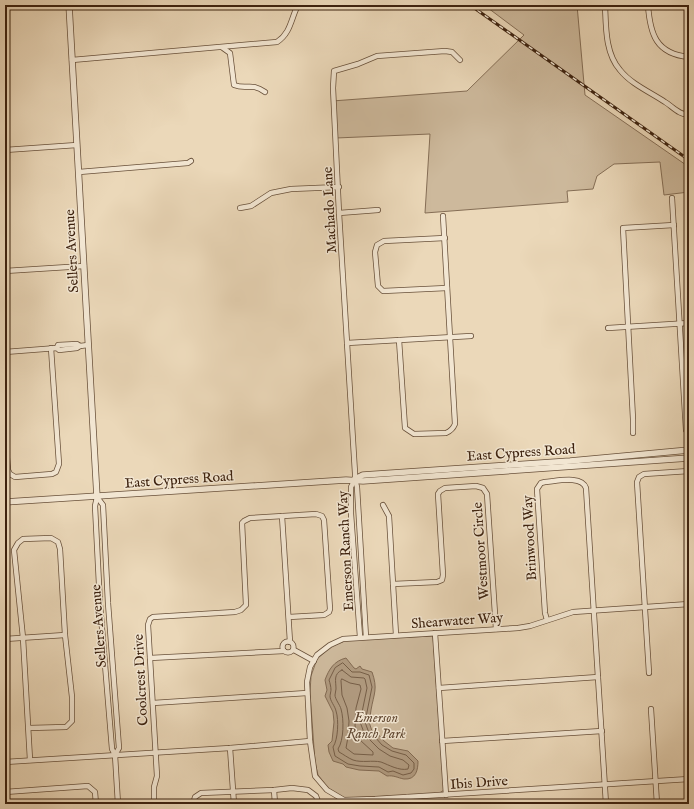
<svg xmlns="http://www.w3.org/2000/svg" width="694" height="809" viewBox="0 0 694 809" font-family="'IM FELL English',serif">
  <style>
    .green { fill: #cdb99c; stroke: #856e56 }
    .water { fill: #b09a7f; stroke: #826a52 }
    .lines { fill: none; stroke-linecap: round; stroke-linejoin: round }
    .shore { stroke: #765e47; stroke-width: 1 }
    .minor-casing { stroke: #68503a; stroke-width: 6 }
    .tertiary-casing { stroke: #68503a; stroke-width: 7 }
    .minor { stroke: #f2e6d2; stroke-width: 4.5 }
    .tertiary { stroke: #f2e6d2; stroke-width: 5.5 }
    .rail-casing { stroke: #3d220f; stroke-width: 3 }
    .rail { stroke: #f2e6d2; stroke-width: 1.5; stroke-dasharray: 4.5; stroke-linecap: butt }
    .labels { text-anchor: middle; stroke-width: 3; stroke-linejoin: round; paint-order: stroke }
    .street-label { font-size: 14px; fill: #3d220f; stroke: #f2e6d2 }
    .park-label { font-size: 14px; font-style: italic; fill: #614832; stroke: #f2e6d2 }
  </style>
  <rect width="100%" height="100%" fill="#ebd8b9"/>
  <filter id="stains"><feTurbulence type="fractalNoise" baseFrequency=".005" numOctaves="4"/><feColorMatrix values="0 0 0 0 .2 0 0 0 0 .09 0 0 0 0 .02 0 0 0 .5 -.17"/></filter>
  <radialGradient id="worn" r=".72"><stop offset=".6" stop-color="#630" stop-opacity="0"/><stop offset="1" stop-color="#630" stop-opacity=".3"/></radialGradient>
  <!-- green -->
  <g class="green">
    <polygon points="484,5 577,5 585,95 689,167 689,192 664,195 660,162 614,164 597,176 593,189 567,191 568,202 425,213 430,134 336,138 332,101 467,91 524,35"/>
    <polygon points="433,636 444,790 438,794 344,798 328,788 318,775 315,762 310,693 311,676 317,659 330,647 347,640"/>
  </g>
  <!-- water -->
  <path class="water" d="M346 658 354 668 356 669 360 666 362 669 372 672C378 689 374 693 371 710 370 714 371 718 369 722L372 731 377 733 384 741 393 748 408 751 418 761C418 770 416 780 404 779 398 778 394 775 387 776L379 771 359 770 346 767 343 764 333 761 329 752 328 745 332 741 334 722 333 712 325 696 327 690 325 680C329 669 334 661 346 658Z"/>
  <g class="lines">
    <!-- shore -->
    <g class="shore">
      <path d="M343 663 352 672H360L369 675 372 687 365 722 369 733 375 737 382 745 392 751 406 755 414 763V769L411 773 403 775 393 771 388 772 379 767 360 766 348 764 335 756 333 747C338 740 339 720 336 711 335 706 330 701 330 696 330 696 331 690 331 690 331 687 330 683 329 680L335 668Z"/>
      <path d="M342 670 351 677 364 678 365 679 367 688 360 722 365 735 379 749 390 756 403 760 409 765 408 769C399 771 389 765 381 762 372 760 362 763 353 760 348 758 343 754 339 752L338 749C344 740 344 719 341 709 340 705 335 699 335 695 335 693 336 691 336 689 336 681 333 674 342 670Z"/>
      <polygon points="342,679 350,683 360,685 361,689 356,708 355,726 360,740 373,752 373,755 354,754 346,748 348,737 349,721 347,708 342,695 341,681"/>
    </g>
    <defs>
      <g id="minor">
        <path d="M605 5C606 26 605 53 620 70 631 84 650 92 665 102 672 106 680 116 689 114"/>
        <path d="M648 5C650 34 656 54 689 57"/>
        <path d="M223 48 230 53 234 85C247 90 251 82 265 92"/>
        <path d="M72 60 277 42C291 33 291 18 298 5"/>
        <polyline points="5,150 77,145"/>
        <polyline points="79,172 188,163 191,161"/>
        <polyline points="672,198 686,430"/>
        <polyline points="240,208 251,206 271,193 291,189 339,187"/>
        <polyline points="339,213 378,210"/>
        <polyline points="445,238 384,241 377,245 375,252 378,286 383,291 447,288"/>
        <polyline points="5,271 84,266"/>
        <polyline points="608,328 689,323"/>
        <path d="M399 340 405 428 414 434 446 433C451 431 453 429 455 424L443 216"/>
        <polyline points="347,343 471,336"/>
        <polyline points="57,348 58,345 77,344 80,346 88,345"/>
        <polyline points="5,352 57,348 59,350 77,348 80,346"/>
        <polyline points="5,432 8,470 10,474 15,477 52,474 56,472 59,464 51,348"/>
        <polyline points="633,433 633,419 623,228 674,225"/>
        <polyline points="687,471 689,508"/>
        <polyline points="355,479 357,487 366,637"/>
        <polyline points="97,497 95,506 100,604 112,749 115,755 118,804"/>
        <polyline points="97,497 103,505 108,603 119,748 115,755"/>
        <polyline points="383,505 389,516 396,635"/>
        <polyline points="282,516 290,642"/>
        <polyline points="393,584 437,582 442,580 443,575 438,494 440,491 445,488 476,486 483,488 487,494 496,629"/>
        <polyline points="689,604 573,612 530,626 518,628 343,639 330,645 317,655 310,667 307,682 310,741 315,776 327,790 344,800 375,799 689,779"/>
        <path d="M547 620 545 613 537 489 541 483 545 482C557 481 582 475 586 488L606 804"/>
        <polyline points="435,633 446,795"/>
        <polyline points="360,637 351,514 351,487 355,479 355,473 339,213 333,88 334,71 358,64 377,56 445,51 452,52 460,60"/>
        <polyline points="5,639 65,635"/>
        <circle cx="288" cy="647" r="5.5"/>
        <polyline points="294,650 314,661"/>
        <polyline points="150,658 284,651"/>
        <polyline points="649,673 637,482 639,477 644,474 689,471"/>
        <polyline points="439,688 598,677"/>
        <polyline points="153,703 307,693"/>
        <polyline points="651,709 657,804"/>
        <polyline points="29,728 66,727 72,721 72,697 65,635 60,549 58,542 51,538 23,539 18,543 14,550 23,638 30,760"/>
        <polyline points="442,741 602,731"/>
        <polyline points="230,748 234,804"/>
        <polyline points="5,762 230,748 310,741"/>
        <polyline points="274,790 275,804"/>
        <polyline points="5,792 88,786 95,792 96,804"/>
        <polyline points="407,797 407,804"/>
        <polyline points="154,804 154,787 157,776 148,625 150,619 153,617 235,612 241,610 246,605 242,523 244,521 250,518 316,514 322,516 324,520 330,609 329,612 324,615 289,617"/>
        <polyline points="193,804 195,797 201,793 274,790 292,788 308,790 316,796 319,804"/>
      </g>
      <g id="tertiary">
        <polyline points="69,5 97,497"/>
        <polyline points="355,479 363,475 570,461 689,450"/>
        <polyline points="5,502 346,480 363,481 689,458"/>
      </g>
    </defs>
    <!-- minor casing -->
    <use href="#minor" class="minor-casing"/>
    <!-- tertiary casing -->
    <use href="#tertiary" class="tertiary-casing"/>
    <!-- minor -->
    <use href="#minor" class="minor"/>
    <!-- tertiary -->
    <use href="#tertiary" class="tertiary"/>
    <defs>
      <polyline id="rail" points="470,5 689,160"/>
    </defs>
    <!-- rail casing -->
    <use href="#rail" class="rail-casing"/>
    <!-- rail -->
    <use href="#rail" class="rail"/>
  </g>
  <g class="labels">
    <!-- street labels -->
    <g class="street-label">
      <text transform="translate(329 210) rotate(-93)" y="5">Machado Lane</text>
      <text transform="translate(71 251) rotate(-93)" y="5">Sellers Avenue</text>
      <text transform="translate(521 452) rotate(-4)" y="5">East Cypress Road</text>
      <text transform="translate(179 479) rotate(-4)" y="5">East Cypress Road</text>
      <text transform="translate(529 538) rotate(-93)" y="5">Brinwood Way</text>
      <text transform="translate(345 551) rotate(-93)" y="5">Emerson Ranch Way</text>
      <text transform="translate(480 551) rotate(-94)" y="5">Westmoor Circle</text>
      <text transform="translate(457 620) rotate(-4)" y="5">Shearwater Way</text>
      <text transform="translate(98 626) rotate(-94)" y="5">Sellers Avenue</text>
      <text transform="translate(140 680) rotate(-93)" y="5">Coolcrest Drive</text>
      <text transform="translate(479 782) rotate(-4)" y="5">Ibis Drive</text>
    </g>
    <!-- park labels -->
    <g class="park-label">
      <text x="376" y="722">Emerson<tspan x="376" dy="16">Ranch Park</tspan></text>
    </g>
  </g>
  <!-- margin -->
  <rect width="694" height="809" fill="none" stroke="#ebd8b9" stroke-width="20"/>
  <rect x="6" y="6" width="682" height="797" fill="none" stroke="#3d220f" stroke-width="2"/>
  <rect x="10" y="10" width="674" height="789" fill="none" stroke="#3d220f"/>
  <rect width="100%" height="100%" filter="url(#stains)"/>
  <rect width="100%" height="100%" fill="url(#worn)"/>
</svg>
